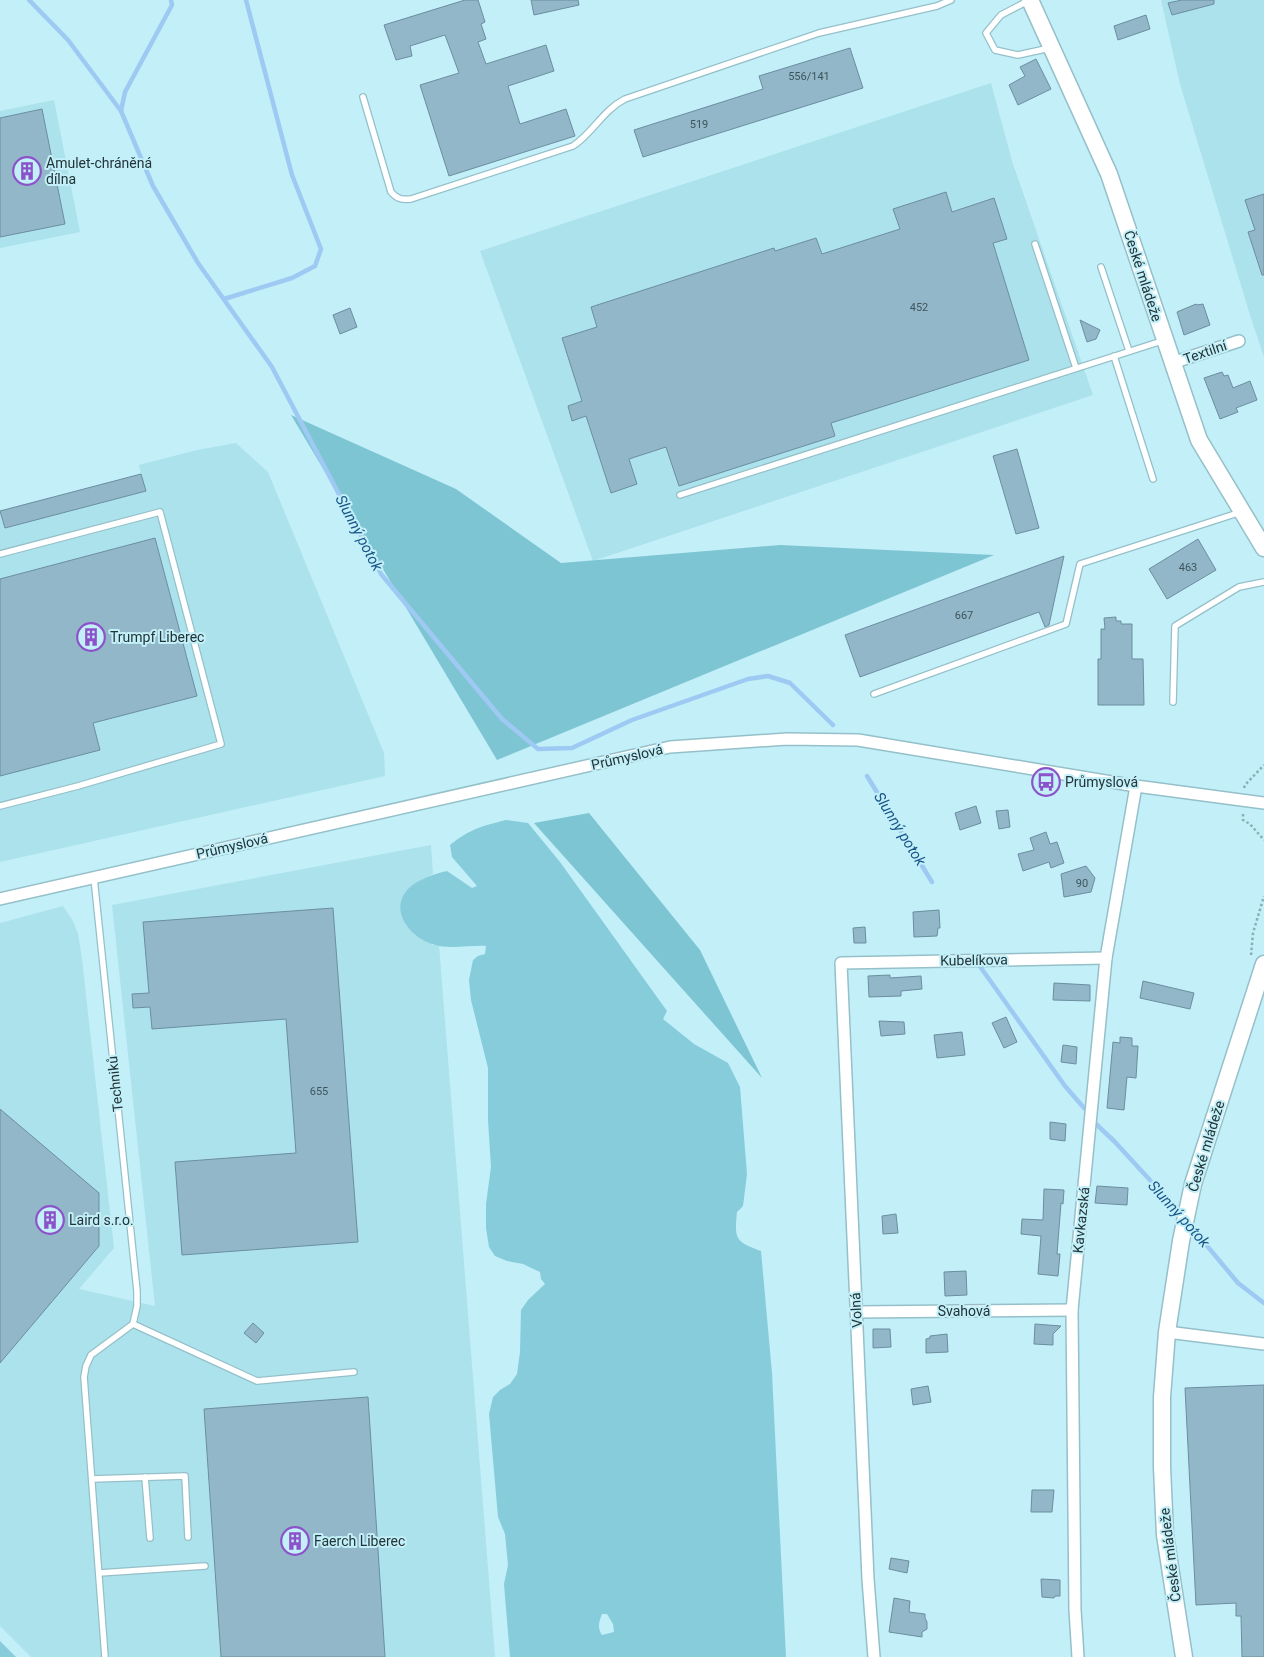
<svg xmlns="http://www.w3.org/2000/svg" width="1264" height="1657" viewBox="0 0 1264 1657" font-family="Roboto,sans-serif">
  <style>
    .built { fill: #ace2ec }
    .green { fill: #87ccda; fill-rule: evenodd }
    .forest { fill: #7ec5d3 }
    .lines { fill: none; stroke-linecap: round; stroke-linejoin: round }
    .stream { stroke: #9ec9f2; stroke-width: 4.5 }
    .building { fill: #92b7c9; stroke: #6b8ea0 }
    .lane-casing { stroke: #95c0c9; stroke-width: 8 }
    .street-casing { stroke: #95c0c9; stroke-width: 14 }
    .secondary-casing { stroke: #95c0c9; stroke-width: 19 }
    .path { stroke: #8baeb5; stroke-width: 2.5; stroke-dasharray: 2.5 2.5; stroke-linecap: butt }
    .lane { stroke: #fff; stroke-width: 5.5 }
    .street { stroke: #fff; stroke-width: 11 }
    .secondary { stroke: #fff; stroke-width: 16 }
    .labels { text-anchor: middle; stroke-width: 4; stroke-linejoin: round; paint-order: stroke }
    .number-label { font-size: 11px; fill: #3e555c }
    .poi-label { font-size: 14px; fill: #223437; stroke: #c2eff8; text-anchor: start }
    .street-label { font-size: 14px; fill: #223437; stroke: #c2eff8 }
    .water-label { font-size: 15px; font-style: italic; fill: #185688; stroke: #c2eff8 }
  </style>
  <rect width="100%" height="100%" fill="#c2eff8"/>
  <!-- built -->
  <g class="built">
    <polygon points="1161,0 1264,0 1264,357 1250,315 1180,84"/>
    <polygon points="991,83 1012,161 1093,395 593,561 480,251"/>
    <polygon points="54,100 80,232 0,248 0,111"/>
    <polygon points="236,443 268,472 384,753 385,776 0,862 0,511 141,474 139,465 197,450"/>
    <polygon points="431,845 433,874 409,888 432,945 439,945 495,1657 31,1657 0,1626 0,923 63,906 73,921 78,934 82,959 114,1248 79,1289 155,1306 112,905"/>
  </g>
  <!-- green -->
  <g class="green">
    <path d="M506 820 528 823 560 862 667 1011 663 1019 694 1044 728 1063 740 1087 747 1174 743 1206 737 1212C734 1240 736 1242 761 1251L772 1373 786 1657H510L504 1584 508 1565 505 1534 498 1517 489 1414 493 1397 500 1390 510 1384 517 1374 520 1352 521 1310 528 1300 545 1284 541 1279 540 1272 523 1264 507 1261 495 1256 489 1247 486 1228V1204L491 1167 488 1120V1068L471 1000 469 980 473 960 478 956 485 954 486 946C469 945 449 950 432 944 409 937 388 909 409 888 417 880 436 873 447 871L472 888 477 886 452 857 450 845C470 829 482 826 506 820ZM602 1614H607L613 1624 614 1632 602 1635C597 1628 599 1621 602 1614Z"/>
    <polygon points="0,1641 16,1657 0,1657"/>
  </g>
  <!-- forest -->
  <g class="forest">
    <polygon points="291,415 456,489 561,563 780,545 994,555 497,760"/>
    <polygon points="589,813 700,950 762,1078 534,823"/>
  </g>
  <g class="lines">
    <!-- stream -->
    <g class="stream">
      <polyline points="29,0 68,40 121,111"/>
      <polyline points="171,0 172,5 125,92 121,111 153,186 198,263 272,367 381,574 502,719 538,749 572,748 632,720 748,679 768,676 790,683 833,725"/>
      <polyline points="224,299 292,278 315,266 321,249 292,175 246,0"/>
      <polyline points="867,776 932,882"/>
      <polyline points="979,965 1065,1086 1084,1108"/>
      <polyline points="1095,1123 1115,1142 1182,1215"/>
      <polyline points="1188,1223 1238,1283 1264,1303"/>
    </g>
  </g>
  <!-- building -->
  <g class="building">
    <polygon points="465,0 478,0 480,6 485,22 481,24 486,39 478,42 486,64 546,45 554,71 508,86 520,124 566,109 575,136 449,176 420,85 459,73 445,35 410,46 412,56 396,60 384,25"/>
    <polygon points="531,0 578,0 579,5 534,15"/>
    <polygon points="1182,0 1214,0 1214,4 1172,15 1168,3"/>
    <polygon points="1146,15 1150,29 1118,40 1114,26"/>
    <polygon points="850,48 863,88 643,157 634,130 763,89 759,76"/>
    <polygon points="1036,59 1051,89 1018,105 1009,85 1025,76 1020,67"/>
    <polygon points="42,109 65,224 0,237 0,118"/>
    <polygon points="946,192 952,212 994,198 1007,239 993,243 1029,360 831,423 835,436 679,486 666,447 629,459 637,484 611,493 586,416 572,421 568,406 582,401 562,338 597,327 591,307 774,248 775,251 816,238 822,254 900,229 893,209"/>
    <polygon points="1264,194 1264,275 1262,275 1248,232 1255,230 1245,200"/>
    <polygon points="1196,304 1197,305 1203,304 1210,325 1184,335 1177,312"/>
    <polygon points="350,308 357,327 340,334 333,315"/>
    <polygon points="1080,320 1100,330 1096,339 1087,342"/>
    <polygon points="1222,372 1224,376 1228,375 1233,388 1250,381 1257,400 1236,408 1238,412 1220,419 1204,378"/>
    <polygon points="1017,449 1039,528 1016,534 993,456"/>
    <polygon points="141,474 146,491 5,528 0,511"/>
    <polygon points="155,538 197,696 93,723 100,750 0,776 0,579"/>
    <polygon points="1198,539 1216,570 1167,599 1149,569"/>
    <polygon points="1064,556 1049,625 1045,627 1039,612 860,677 845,635"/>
    <polygon points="1116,617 1116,621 1121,621 1121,624 1132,624 1132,659 1143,659 1144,705 1098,705 1098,659 1101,659 1101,629 1105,629 1104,618"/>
    <polygon points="976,806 981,823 960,830 955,813"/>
    <polygon points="1008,810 1010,827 999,829 996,811"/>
    <polygon points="1046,832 1050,844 1057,842 1064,863 1051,868 1049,862 1023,871 1018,854 1034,850 1030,838"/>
    <polygon points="1086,866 1095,878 1091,892 1064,897 1061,874"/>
    <polygon points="333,908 358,1242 182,1255 175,1162 296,1153 286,1019 152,1029 150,1007 133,1008 132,994 149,993 143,922"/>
    <polygon points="939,910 940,928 938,928 937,936 914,937 913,912"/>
    <polygon points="865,927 866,943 854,943 853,928"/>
    <polygon points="890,975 890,978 921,976 922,989 901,991 901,996 869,997 868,976"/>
    <polygon points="1143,981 1194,993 1190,1009 1140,998"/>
    <polygon points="1054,983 1090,985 1090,1001 1053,1000"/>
    <polygon points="1006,1017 1017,1042 1004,1048 992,1023"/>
    <polygon points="879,1021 904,1022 905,1034 881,1036"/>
    <polygon points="962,1032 965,1055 937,1058 934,1035"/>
    <polygon points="1120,1037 1132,1038 1132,1046 1138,1046 1136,1078 1127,1077 1124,1110 1107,1108 1113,1042 1120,1043"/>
    <polygon points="1063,1045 1077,1047 1076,1064 1061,1062"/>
    <polygon points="0,1109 99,1193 99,1246 0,1363"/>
    <polygon points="1050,1122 1066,1124 1065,1141 1050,1139"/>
    <polygon points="1097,1186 1128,1188 1127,1205 1095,1203"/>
    <polygon points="1044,1189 1064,1190 1063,1204 1061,1203 1057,1254 1060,1254 1058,1276 1038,1274 1041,1236 1021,1234 1022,1219 1043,1220"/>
    <polygon points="896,1214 898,1233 883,1234 882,1216"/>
    <polygon points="966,1271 967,1295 945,1296 944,1272"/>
    <polygon points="253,1323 264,1333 256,1343 244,1333"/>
    <polygon points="1035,1324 1061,1326 1053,1334 1053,1345 1034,1344"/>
    <polygon points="873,1329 890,1329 891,1347 873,1348"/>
    <polygon points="947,1334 948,1352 926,1353 926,1339 930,1338 930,1336"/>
    <polygon points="1264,1385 1264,1657 1242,1657 1241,1616 1236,1616 1236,1603 1196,1605 1185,1388"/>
    <polygon points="928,1386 931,1402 913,1405 911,1389"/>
    <polygon points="368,1397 385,1657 221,1657 204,1409"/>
    <polygon points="1032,1490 1054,1490 1052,1512 1031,1512"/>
    <polygon points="891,1558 909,1561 907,1573 889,1569"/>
    <polygon points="1041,1579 1060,1580 1060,1596 1055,1596 1054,1598 1042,1597"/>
    <polygon points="894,1598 910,1601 909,1612 925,1614 925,1618 927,1622 927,1629 922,1632 922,1637 889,1632"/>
  </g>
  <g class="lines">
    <defs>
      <g id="lane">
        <polyline points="1028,1 1001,15 986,33 995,50 1018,55 1050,48"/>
        <path d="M363 97 391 192C397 199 402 200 411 199L573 146C593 133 603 110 625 99L819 33 937 6 951 0"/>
        <polyline points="1035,244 1076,368"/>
        <polyline points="1101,267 1129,351"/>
        <polyline points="1114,356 1153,479"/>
        <polyline points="680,495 1162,341"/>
        <polyline points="0,554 160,512 221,744 78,786 0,806"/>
        <polyline points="874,694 1066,624 1080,564 1241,512"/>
        <polyline points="1173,702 1175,626 1239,587 1264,582"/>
        <polyline points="94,878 137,1291 137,1306 133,1324 91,1355 86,1366 84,1377 105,1657"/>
        <polyline points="133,1324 257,1381 354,1372"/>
        <polyline points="145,1477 150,1538"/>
        <polyline points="92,1479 185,1476 188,1537"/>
        <polyline points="99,1573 205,1566"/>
      </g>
      <g id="street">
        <polyline points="1172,363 1239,341"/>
        <polyline points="0,899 670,747 787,739 858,740 1136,786 1264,803"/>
        <polyline points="856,1312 1072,1310"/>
        <polyline points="1167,1332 1264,1344"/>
        <polyline points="874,1657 868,1579 841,963 1106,958"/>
        <polyline points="1078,1657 1075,1610 1072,1310 1106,958 1136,786"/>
      </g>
      <g id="secondary">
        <polyline points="1030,0 1109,174 1199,440 1264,548"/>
        <polyline points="1184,1657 1165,1535 1162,1467 1162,1397 1167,1332 1181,1241 1193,1184 1264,964"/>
      </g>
    </defs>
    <!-- lane casing -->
    <use href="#lane" class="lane-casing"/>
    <!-- street casing -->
    <use href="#street" class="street-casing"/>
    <!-- secondary casing -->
    <use href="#secondary" class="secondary-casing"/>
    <!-- path -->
    <g class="path">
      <polyline points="1244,788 1245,785 1264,765"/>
      <polyline points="1243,814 1243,820 1250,824 1264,840"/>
      <polyline points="1251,955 1253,933 1264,896"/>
    </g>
    <!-- lane -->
    <use href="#lane" class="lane"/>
    <!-- street -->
    <use href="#street" class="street"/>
    <!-- secondary -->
    <use href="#secondary" class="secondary"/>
  </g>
  <!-- icons -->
  <defs>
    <symbol id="building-ring" viewBox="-11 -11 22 22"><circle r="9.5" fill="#c2eff8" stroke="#8b52c9" stroke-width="1.5"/><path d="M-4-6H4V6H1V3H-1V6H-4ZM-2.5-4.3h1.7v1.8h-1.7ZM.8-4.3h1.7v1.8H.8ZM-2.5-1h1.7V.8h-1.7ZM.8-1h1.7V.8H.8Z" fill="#8b52c9"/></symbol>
    <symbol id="bus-ring" viewBox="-11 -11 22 22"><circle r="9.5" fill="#c2eff8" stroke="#8b52c9" stroke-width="1.5"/><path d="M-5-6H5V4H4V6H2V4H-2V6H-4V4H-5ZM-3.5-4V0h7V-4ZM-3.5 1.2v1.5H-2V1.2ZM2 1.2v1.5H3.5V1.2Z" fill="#8b52c9"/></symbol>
  </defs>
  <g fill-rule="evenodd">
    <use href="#building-ring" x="11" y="155" width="32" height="32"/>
    <use href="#building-ring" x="75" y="621" width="32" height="32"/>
    <use href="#bus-ring" x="1030" y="766" width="32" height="32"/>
    <use href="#building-ring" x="34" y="1204" width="32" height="32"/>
    <use href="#building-ring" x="279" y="1525" width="32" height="32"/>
  </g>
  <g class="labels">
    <!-- number labels -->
    <g class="number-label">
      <text x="809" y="80">556/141</text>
      <text x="699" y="128">519</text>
      <text x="919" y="311">452</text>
      <text x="1188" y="571">463</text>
      <text x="964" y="619">667</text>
      <text x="1082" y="887">90</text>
      <text x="319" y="1095">655</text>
    </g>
    <!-- poi labels -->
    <g class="poi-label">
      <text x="46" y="168">Amulet-chráněná<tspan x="46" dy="16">dílna</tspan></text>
      <text x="110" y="642">Trumpf Liberec</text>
      <text x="1065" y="787">Průmyslová</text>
      <text x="69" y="1225">Laird s.r.o.</text>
      <text x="314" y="1546">Faerch Liberec</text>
    </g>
    <!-- street labels -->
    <g class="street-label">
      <text transform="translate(1143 276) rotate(72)" y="5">České mládeže</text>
      <text transform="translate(1205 352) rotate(-19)" y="5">Textilní</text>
      <text transform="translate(627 757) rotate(-13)" y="5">Průmyslová</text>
      <text transform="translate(232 846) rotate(-13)" y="5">Průmyslová</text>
      <text transform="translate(974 960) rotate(-1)" y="5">Kubelíkova</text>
      <text transform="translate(115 1084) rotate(-96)" y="5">Techniků</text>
      <text transform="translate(1206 1146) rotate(-73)" y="5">České mládeže</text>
      <text transform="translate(1081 1220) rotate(-84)" y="5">Kavkazská</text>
      <text transform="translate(856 1310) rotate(-93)" y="5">Volná</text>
      <text x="964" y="1316">Svahová</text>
      <text transform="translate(1170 1555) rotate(-97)" y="5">České mládeže</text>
    </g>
    <!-- water labels -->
    <g class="water-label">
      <text transform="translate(359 533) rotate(62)" y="5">Slunný potok</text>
      <text transform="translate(900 829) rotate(58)" y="5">Slunný potok</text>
      <text transform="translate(1179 1214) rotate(48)" y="5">Slunný potok</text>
    </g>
  </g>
</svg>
